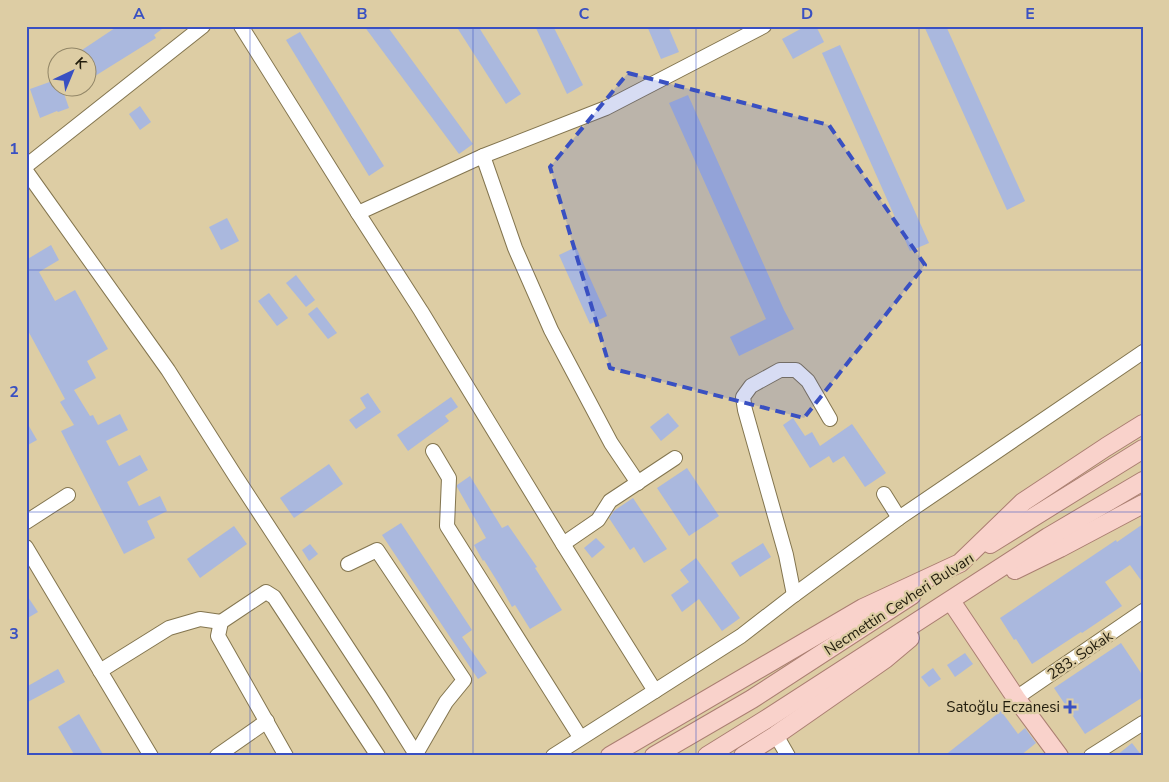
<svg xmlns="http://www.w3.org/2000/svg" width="1169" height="782" viewBox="0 0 1169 782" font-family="'Nunito Sans',sans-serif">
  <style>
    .building { fill: #aab8de }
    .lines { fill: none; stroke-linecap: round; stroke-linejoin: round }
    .minor-casing { stroke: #83754f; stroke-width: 16 }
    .major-casing { stroke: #ab7f72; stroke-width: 20 }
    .minor { stroke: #fff; stroke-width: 14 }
    .major { stroke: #f9d2cb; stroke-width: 18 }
    .marked { fill: #3950c2; fill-opacity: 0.2; stroke: #3950c2; stroke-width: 4; stroke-dasharray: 10 6; stroke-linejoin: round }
    .grid { fill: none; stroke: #3950c2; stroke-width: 1; stroke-opacity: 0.55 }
    .poi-dot { fill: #3950c2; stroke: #ddcda4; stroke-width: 2 }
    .labels { text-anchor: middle; stroke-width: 4.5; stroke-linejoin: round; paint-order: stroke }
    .street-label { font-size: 15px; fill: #211c0c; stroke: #ddcda4 }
    .poi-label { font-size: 15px; fill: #211c0c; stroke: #ddcda4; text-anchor: end }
    .neatline { fill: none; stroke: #3950c2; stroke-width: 2 }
    .grid-label { font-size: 16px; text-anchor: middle; font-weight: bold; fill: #3950c2 }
  </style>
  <rect width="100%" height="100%" fill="#ddcda4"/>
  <!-- building -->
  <g class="building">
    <polygon points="118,26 166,26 154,35 156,38 95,76 88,65 88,58 82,58 79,52"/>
    <polygon points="364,26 387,26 473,144 459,154"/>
    <polygon points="456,26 478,26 521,94 506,104"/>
    <polygon points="535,26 553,26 583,85 567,94"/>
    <polygon points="647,26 668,26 679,52 661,59"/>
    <polygon points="806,26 816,26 824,42 793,59 782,39"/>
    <polygon points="924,26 946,26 1025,201 1007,210"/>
    <polygon points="300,32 384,166 369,176 286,40"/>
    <polygon points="840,45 929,243 910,251 822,53"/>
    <polygon points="58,79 58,88 62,88 69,108 58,112 57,111 40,118 30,89"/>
    <polygon points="688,95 784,310 794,329 739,356 730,337 766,319 669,103"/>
    <polygon points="140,106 151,122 140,130 129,114"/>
    <polygon points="227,218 239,241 221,250 209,227"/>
    <polygon points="51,245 59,260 39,272 55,301 75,290 108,349 87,361 96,378 74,390 90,416 93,415 98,425 120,414 128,430 106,441 119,466 140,455 148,470 127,482 139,506 160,496 167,511 147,521 155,538 124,554 61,431 74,425 60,402 65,399 26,327 26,260"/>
    <polygon points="576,247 607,316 590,324 559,255"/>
    <polygon points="296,275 315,300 306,307 286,283"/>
    <polygon points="269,293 288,318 277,326 258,301"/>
    <polygon points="317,307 337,333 328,339 308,314"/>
    <polygon points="368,393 381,412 356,429 349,420 366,408 360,398"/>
    <polygon points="451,397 458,407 445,416 449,421 408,451 397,435"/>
    <polygon points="668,413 679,426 661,441 650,427"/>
    <polygon points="793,418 805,436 812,432 820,446 852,424 886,473 865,487 844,456 833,463 829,456 810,468 783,425"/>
    <polygon points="26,421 37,440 26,446"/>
    <polygon points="329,464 343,484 294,518 280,498"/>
    <polygon points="687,468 719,516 689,536 657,488"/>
    <polygon points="470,476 502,528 508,525 537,567 535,568 562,610 530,629 515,605 512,607 502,589 484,560 483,561 474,545 486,538 457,487 457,485"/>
    <polygon points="633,498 667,549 644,563 634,547 630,550 609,518 615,510"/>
    <polygon points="401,523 472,630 462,637 487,673 478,679 382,535"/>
    <polygon points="1143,524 1143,583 1130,565 1105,582 1122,606 1082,633 1081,632 1032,664 1016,639 1014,640 1000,618 1116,540 1117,542"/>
    <polygon points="234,526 247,544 200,578 187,559"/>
    <polygon points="596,538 605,547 592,558 584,548"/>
    <polygon points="763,543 771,557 740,577 731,563"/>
    <polygon points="310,544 318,554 309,561 302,550"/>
    <polygon points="696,558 740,618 722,631 699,599 682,612 671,595 689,582 680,570"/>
    <polygon points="26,594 38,612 26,619"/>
    <polygon points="1121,643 1143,676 1143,697 1085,734 1054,688"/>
    <polygon points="965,653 973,664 955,677 947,665"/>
    <polygon points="933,668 941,679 929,687 921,677"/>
    <polygon points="58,669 65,682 26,703 26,687"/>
    <polygon points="1001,711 1018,734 1025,728 1036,743 1020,756 944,756"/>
    <polygon points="79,714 104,756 75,756 58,727"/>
    <polygon points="1132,743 1142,756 1116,756"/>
  </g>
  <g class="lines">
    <defs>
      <g id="minor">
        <polyline points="241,26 358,213 421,311 563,544 655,691"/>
        <polyline points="483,156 515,248 551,330 611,443 638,483"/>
        <polyline points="26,166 203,26"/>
        <polyline points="26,171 168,370 236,477 380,697 417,756"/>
        <polyline points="358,213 483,156 606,108 764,26"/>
        <polyline points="433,451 449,478 447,526 580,737"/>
        <polyline points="884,494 899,518"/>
        <polyline points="26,522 68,495"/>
        <polyline points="563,544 598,520 610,501 675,458"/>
        <polyline points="26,547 151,756"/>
        <polyline points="348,564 377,550 464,680 446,702 416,754"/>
        <polyline points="794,595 786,555 745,410 743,397 751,386 780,370 796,370 808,381 830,419"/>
        <polyline points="100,671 169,628 200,619 221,622"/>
        <polyline points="1016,698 1143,611"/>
        <polyline points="776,735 788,756"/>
        <polyline points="217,756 267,721"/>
        <polyline points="286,756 218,636 221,622 266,592 274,597 378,756"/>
        <polyline points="553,756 741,636 794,595 899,518 1143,352"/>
        <polyline points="1091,756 1143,723"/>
      </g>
      <g id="major">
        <polyline points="990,544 1143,449"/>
        <polyline points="1015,570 1060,548 1143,504"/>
        <polyline points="951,601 1016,698 1059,756"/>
        <polyline points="610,756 863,608 960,563 1023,502 1106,447 1143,424"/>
        <polyline points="654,756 752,699 912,595"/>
        <polyline points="707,756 765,720 1048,537 1143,481"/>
        <polyline points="743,756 776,735 885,659 910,638"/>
      </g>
    </defs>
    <!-- minor casing -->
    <use href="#minor" class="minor-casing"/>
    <!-- major casing -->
    <use href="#major" class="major-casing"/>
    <!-- minor -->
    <use href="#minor" class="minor"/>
    <!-- major -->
    <use href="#major" class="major"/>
  </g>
  <!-- marked area -->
  <path class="marked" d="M628 73 829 125 925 265 804 418 610 368 550 167Z"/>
  <!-- grid -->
  <path class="grid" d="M250 26V756M473 26V756M696 26V756M919 26V756M26 270H1143M26 512H1143"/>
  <!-- markers -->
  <path class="poi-dot" d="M1067.5 699.5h5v5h5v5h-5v5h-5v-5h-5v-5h5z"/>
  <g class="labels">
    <!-- street labels -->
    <g class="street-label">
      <text transform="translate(899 604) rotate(-33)" y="5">Necmettin Cevheri Bulvarı</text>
      <text transform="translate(1080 655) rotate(-34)" y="5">283. Sokak</text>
    </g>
    <!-- poi labels -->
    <g class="poi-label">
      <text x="1060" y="712">Satoğlu Eczanesi</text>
    </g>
  </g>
  <!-- border -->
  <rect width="1169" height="782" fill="none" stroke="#ddcda4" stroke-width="55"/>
  <!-- north arrow -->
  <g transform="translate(72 72) rotate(44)"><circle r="24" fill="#ddcda4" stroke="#928667"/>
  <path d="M0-4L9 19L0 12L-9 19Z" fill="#3950c2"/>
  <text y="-8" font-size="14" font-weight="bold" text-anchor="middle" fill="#211c0c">K</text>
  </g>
  <rect x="28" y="28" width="1114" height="726" class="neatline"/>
  <g class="grid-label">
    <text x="139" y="19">A</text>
    <text x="362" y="19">B</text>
    <text x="584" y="19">C</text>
    <text x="807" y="19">D</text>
    <text x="1030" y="19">E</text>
    <text x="14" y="154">1</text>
    <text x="14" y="397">2</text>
    <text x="14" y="639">3</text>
  </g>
</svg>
